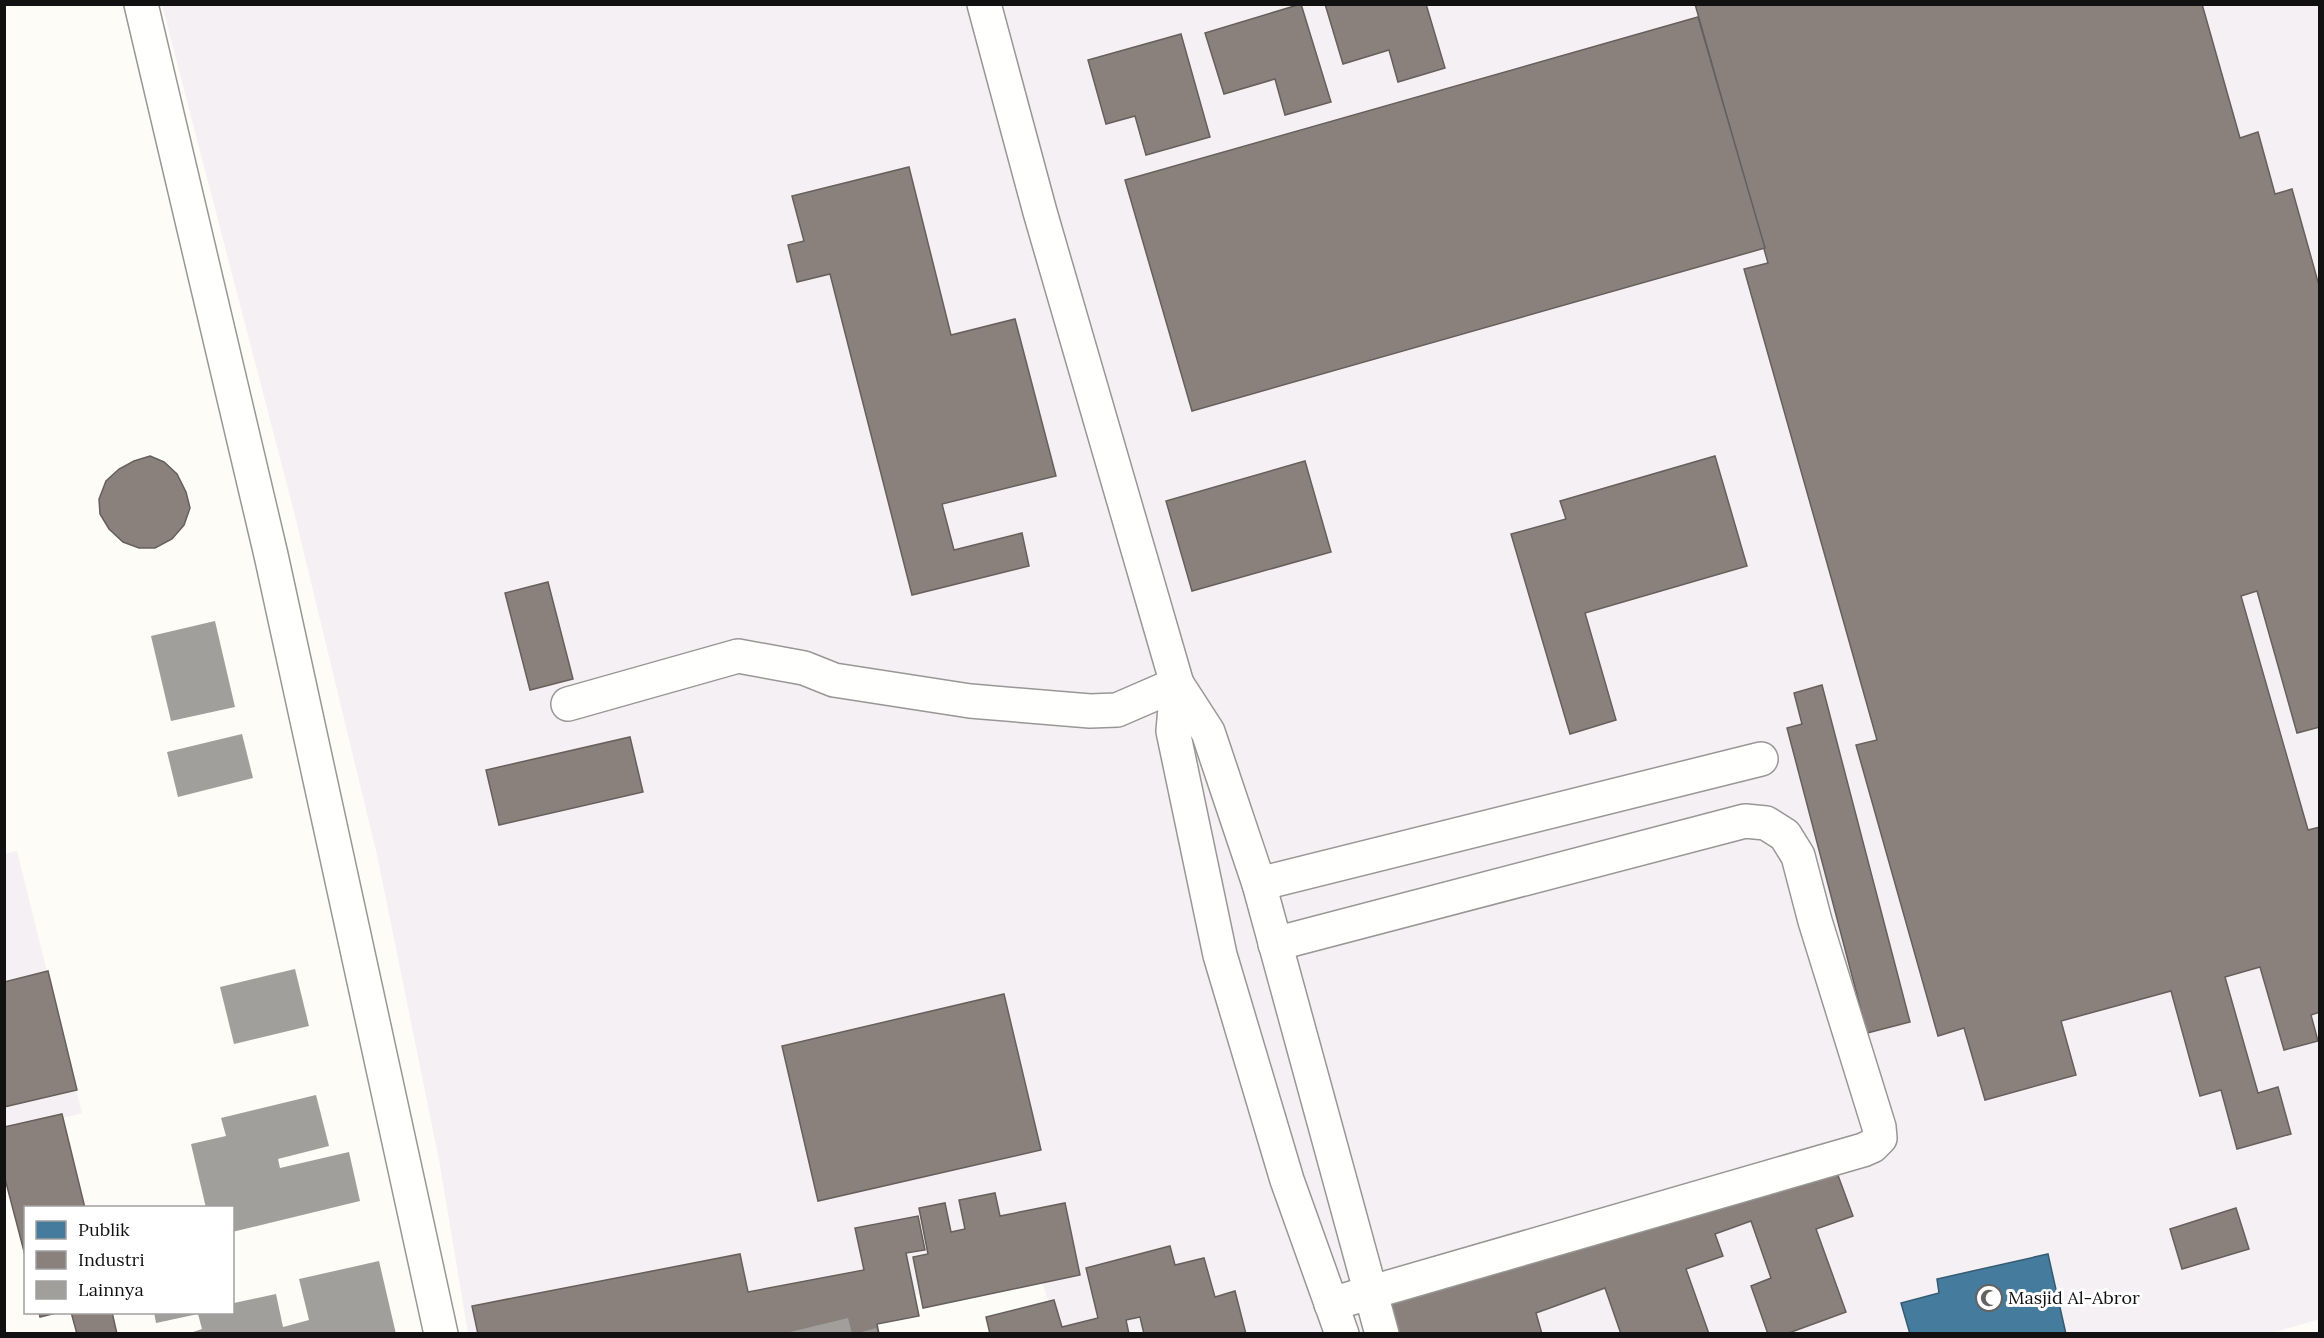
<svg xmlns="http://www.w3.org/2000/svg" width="2324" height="1338" viewBox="0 0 2324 1338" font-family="Lora,serif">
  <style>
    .industrial { fill: #f5f0f3 }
    .public { fill: #457b9d; stroke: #355b73; stroke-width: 1.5 }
    .industry { fill: #8a817c; stroke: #665f5c; stroke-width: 1.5 }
    .building { fill: #a19f9c }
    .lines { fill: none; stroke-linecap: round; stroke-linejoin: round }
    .minor-casing { stroke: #979795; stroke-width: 36 }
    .minor { stroke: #fffffe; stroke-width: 33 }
    .labels { text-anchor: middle; stroke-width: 6; stroke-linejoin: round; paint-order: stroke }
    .poi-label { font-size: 18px; fill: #111; stroke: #fff; text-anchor: start }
  </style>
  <rect width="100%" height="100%" fill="#fdfcf7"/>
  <!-- industrial -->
  <g class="industrial">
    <polygon points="162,5 2319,5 2319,1319 2269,1334 1330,1334 1329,1331 1318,1334 1058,1334 1039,1271 721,1333 468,1333 439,1160 377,855 294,512"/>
    <polygon points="17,851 82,1113 5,1133 4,854"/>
  </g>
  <!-- public -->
  <polygon class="public" points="2048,1254 2066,1334 1910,1334 1901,1303 1939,1293 1937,1279"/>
  <!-- industry -->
  <g class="industry">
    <polygon points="1301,4 1331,102 1285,115 1275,79 1224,94 1205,33"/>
    <polygon points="1325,4 1426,4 1445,68 1398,82 1389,50 1343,64"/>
    <polygon points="1695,4 2202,4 2240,138 2258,132 2275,194 2292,189 2320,289 2320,727 2297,733 2257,591 2241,596 2308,830 2320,827 2320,1012 2311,1015 2318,1041 2284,1050 2260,967 2225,977 2258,1093 2278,1087 2291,1134 2237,1149 2221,1090 2200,1096 2171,991 2061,1021 2076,1075 1985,1100 1964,1028 1938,1036 1856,745 1877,740 1744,269 1768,263"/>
    <polygon points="1698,17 1765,248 1192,411 1125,180"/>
    <polygon points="1181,34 1210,137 1146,155 1135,116 1106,124 1088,60"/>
    <polygon points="909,167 951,335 1015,319 1056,476 942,504 954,550 1022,533 1029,566 912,595 830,274 797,282 788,245 804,241 792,196"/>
    <polygon points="150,456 164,462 177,474 186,492 190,508 184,525 172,539 155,548 139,548 123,542 109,529 100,514 99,499 106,481 119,469 134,461"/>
    <polygon points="1715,456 1747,566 1585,613 1616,720 1570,734 1511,534 1566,519 1560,501"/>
    <polygon points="1305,461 1331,552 1192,591 1166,501"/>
    <polygon points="548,582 573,679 530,690 505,593"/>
    <polygon points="1822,685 1910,1022 1867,1033 1787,728 1802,724 1794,693"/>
    <polygon points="630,737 643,792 499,825 486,770"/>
    <polygon points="48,971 77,1090 4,1107 4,982"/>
    <polygon points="1004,994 1041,1150 818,1201 782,1046"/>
    <polygon points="62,1114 85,1208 26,1208 26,1259 4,1175 4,1127"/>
    <polygon points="1836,1170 1853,1216 1816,1229 1846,1312 1786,1334 1768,1334 1751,1286 1771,1278 1751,1221 1715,1234 1723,1256 1686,1269 1709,1334 1621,1334 1605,1288 1536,1313 1542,1334 1396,1334 1384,1299"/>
    <polygon points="995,1193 1000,1216 1065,1203 1080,1275 923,1308 913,1257 928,1254 919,1208 945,1203 951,1232 965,1229 959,1200"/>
    <polygon points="2236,1208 2249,1249 2182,1269 2170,1229"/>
    <polygon points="918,1216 925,1250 906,1253 919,1316 877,1324 879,1334 478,1334 472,1306 740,1254 748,1292 864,1270 855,1228"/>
    <polygon points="1170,1246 1175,1265 1204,1258 1215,1297 1235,1291 1246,1334 1144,1334 1140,1317 1126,1320 1129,1334 990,1334 986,1317 1054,1300 1062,1327 1098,1318 1086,1268"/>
    <polygon points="39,1312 60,1312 40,1317"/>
    <polygon points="71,1312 112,1312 117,1334 77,1334"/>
  </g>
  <!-- building -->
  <g class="building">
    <polygon points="215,621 235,707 171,721 151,636"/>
    <polygon points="242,734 253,778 178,797 167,752"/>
    <polygon points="295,969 309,1026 234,1044 220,987"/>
    <polygon points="316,1095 329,1146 278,1159 280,1168 349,1152 360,1201 232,1232 232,1208 206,1208 191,1144 226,1136 221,1118"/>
    <polygon points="379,1261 396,1334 187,1334 202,1329 198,1314 156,1323 154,1312 232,1312 232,1299 234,1303 276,1294 283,1327 309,1320 299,1279"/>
    <polygon points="848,1318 852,1334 786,1334 786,1333"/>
    <polygon points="876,1328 878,1334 858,1334 858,1333"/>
  </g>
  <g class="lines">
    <defs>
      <g id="minor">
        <polyline points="141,4 271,555 441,1334"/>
        <polyline points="984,4 1040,212 1177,684 1208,732 1259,884 1382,1334"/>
        <polyline points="1177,684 1173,731 1220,955 1287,1180 1342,1334"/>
        <polyline points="568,704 738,656 804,668 834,680 970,701 1090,711 1117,710 1177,684"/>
        <polyline points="1259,884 1761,759"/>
        <polyline points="1275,944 1745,821 1766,823 1785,835 1798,856 1815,921 1879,1127 1880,1138 1872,1146 1863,1150 1331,1304"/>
      </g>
    </defs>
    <!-- minor casing -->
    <use href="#minor" class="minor-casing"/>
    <!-- minor -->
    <use href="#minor" class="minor"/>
  </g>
  <!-- icons -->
  <defs>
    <symbol id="mosque-ring" viewBox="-11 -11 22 22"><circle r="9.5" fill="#fff" stroke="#646362" stroke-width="1.5"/><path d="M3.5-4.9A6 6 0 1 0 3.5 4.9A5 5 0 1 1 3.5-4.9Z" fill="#646362"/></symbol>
  </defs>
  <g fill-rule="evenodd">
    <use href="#mosque-ring" x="1974" y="1283" width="30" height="30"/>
  </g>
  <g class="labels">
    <!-- poi labels -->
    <g class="poi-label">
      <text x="2008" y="1304">Masjid Al-Abror</text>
    </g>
  </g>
  <!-- border -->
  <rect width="2324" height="1338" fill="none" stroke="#111111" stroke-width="12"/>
  <!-- legend -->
  <rect x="24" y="1206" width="210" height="108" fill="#ffffff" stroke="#a0a0a0" stroke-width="1.5"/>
  <rect x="36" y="1221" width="30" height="18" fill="#457b9d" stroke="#a0a0a0" stroke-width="1.5"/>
  <text x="78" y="1236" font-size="18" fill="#111111">Publik</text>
  <rect x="36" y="1251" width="30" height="18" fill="#8a817c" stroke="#a0a0a0" stroke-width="1.5"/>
  <text x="78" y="1266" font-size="18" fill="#111111">Industri</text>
  <rect x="36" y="1281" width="30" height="18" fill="#a19f9c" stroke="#a0a0a0" stroke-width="1.5"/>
  <text x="78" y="1296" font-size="18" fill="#111111">Lainnya</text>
</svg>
